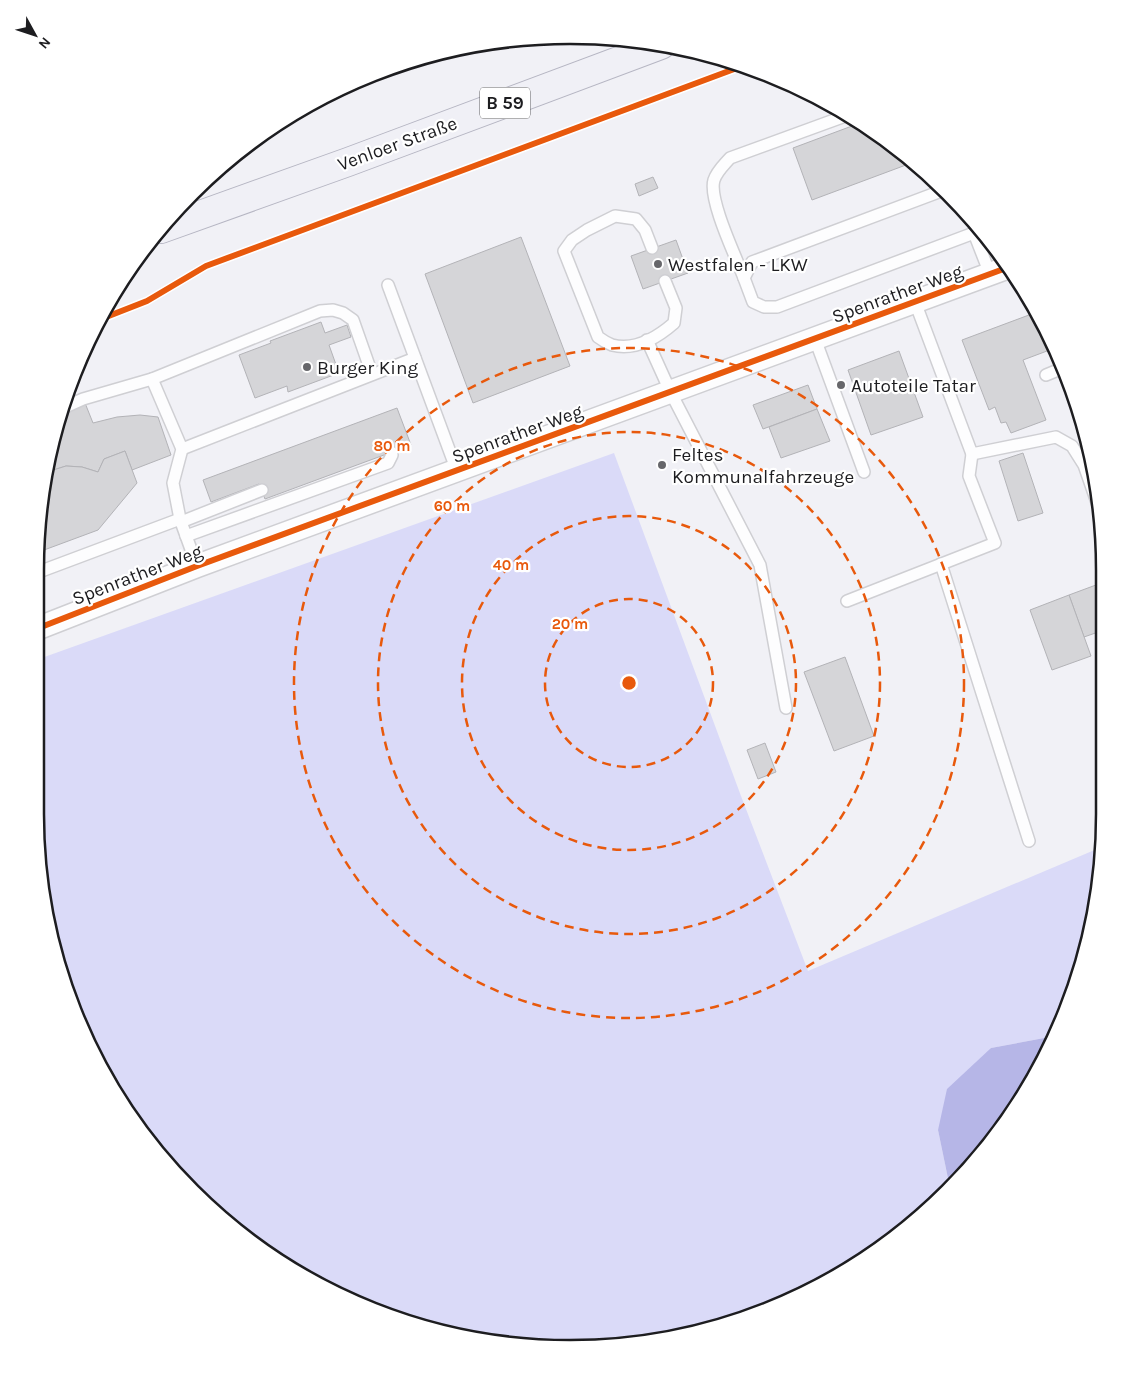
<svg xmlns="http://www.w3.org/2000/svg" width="1140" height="1384" viewBox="0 0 1140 1384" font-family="Karla,sans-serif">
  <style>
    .green { fill: #dadaf8 }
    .water { fill: #b6b6e7 }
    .building { fill: #d5d5d8; stroke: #b3b3b7 }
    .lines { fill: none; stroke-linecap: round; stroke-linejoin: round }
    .service-casing { stroke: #cfcfd3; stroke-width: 14 }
    .minor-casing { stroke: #cfcfd3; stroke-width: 25 }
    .primary-casing { stroke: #b6b6c3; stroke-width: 30 }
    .service { stroke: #fdfdfe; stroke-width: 11 }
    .minor { stroke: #fdfdfe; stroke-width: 22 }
    .primary { stroke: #f0f0f6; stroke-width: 28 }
    .cycleway-casing { stroke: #fff; stroke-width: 9 }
    .cycleway { stroke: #e8590c; stroke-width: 6 }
    .ring { fill: none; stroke: #e8590c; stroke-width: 2.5; stroke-dasharray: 9 6 }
    .poi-dot { fill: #67676b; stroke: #fff; stroke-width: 2 }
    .labels { text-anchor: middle; stroke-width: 4.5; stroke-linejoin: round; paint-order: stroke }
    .shield { fill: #fff; stroke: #616163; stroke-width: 1 }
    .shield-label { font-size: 18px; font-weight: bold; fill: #1d1d20 }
    .street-label { font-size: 19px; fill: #1d1d20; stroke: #fff }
    .poi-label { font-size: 19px; fill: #1d1d20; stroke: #fff; text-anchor: start }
    .rim { fill: none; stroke: #1d1d20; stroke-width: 2.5 }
    .centre { fill: #e8590c; stroke: #fff; stroke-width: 2.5 }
    .ring-label { font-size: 15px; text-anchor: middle; font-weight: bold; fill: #e8590c; stroke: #fff; stroke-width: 4.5; stroke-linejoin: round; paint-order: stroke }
  </style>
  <rect width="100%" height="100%" fill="#f1f1f6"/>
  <!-- green -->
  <polygon class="green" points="614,453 741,796 808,971 1104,846 1104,849 1087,952 1055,1036 991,1048 938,1130 950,1188 896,1238 806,1294 674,1339 535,1348 398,1321 273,1259 191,1192 107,1081 53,952 35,814 36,660"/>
  <!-- water -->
  <polygon class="water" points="1055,1036 1050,1051 972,1167 950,1188 938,1130 947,1089 991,1048"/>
  <!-- building -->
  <g class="building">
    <polygon points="860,123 914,162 812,200 793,148"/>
    <polygon points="653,177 658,188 639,196 635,184"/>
    <polygon points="521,237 570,366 473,403 425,274"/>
    <polygon points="676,240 688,273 643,289 631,256"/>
    <polygon points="1037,312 1050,334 1055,348 1023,360 1046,420 1011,433 1006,422 1001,423 995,407 989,410 962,340"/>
    <polygon points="321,322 325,333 347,325 351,337 329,345 339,373 288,392 287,386 255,398 239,355 271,343 270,341"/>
    <polygon points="899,351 923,417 871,435 848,370"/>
    <polygon points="808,385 817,409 763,429 753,405"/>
    <polygon points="1075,400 1085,427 1081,429 1071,402"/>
    <polygon points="85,403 93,423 117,417 140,415 158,417 171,455 132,470 125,451 104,459 98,472 82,467 66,466 44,473 62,412"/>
    <polygon points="397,408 411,445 265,499 259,484 211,502 203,480"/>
    <polygon points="817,409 830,441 781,458 769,427"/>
    <polygon points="125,451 137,483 98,530 36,553 36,535 44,473 66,466 82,467 98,472 104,459"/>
    <polygon points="1023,453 1043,513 1018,521 999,461"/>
    <polygon points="1104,582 1104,630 1084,637 1069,595"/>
    <polygon points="1069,595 1091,656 1052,670 1030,610"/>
    <polygon points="845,657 874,736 834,751 804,672"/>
    <polygon points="765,743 776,772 758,779 747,750"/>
  </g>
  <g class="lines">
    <defs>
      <g id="service">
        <polyline points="944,190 752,262 744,278 753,302 764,307 777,307 974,233 979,228"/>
        <polyline points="974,233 990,274"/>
        <path d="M652 248 645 230 636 219 615 216 587 230 572 240 564 251 598 337C602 340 607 343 612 345 635 351 658 337 674 323L676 308 665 281"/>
        <path d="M744 278C736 257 708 199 714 180 717 171 724 165 730 158L848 115"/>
        <polyline points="388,285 457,471"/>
        <polyline points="915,302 972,454 1056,437 1072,446 1084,465 1099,508"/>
        <polyline points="815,339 864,472"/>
        <polyline points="647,340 671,393 760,565 786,708"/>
        <polyline points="1046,375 1063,368"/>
        <polyline points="152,379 320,311 333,310 343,313 353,320 372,374"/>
        <polyline points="63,408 83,399 152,379 182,449 173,483 180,519"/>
        <polyline points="182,449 415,358"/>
        <polyline points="181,522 262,490"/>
        <polyline points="186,536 388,463 392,455 391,452"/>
        <polyline points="941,564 1029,841"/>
        <polyline points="36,573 180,519 197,566"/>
        <polyline points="847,601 995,543 969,476 972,454"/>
      </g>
      <polyline id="minor" points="36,629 197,566 1009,267"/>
      <polyline id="primary" points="161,229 348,162 661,45"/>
    </defs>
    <!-- service casing -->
    <use href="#service" class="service-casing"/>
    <!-- minor casing -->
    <use href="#minor" class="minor-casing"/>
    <!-- primary casing -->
    <use href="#primary" class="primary-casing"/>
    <!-- service -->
    <use href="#service" class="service"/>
    <!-- minor -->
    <use href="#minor" class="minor"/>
    <!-- primary -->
    <use href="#primary" class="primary"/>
    <defs>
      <g id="cycleway">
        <polyline points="101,319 147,301 206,266 745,65"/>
        <polyline points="36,629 197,566 1009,267"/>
      </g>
    </defs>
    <!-- cycleway casing -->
    <use href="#cycleway" class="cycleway-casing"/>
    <!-- cycleway -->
    <use href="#cycleway" class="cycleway"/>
  </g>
  <!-- distance rings -->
  <g class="ring">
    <circle cx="629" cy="683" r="84"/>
    <circle cx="629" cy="683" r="167"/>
    <circle cx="629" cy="683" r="251"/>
    <circle cx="629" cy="683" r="335"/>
  </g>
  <!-- markers -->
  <g class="poi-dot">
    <circle cx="658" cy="264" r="5"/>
    <circle cx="307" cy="367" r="5"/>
    <circle cx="841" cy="385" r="5"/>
    <circle cx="662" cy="465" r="5"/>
  </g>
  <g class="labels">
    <!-- shield labels -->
    <rect class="shield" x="480" y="87.5" width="50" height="31" rx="4"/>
    <g class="shield-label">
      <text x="505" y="109">B 59</text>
    </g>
    <!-- street labels -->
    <g class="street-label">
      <text transform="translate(397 143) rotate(-20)" y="7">Venloer Straße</text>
      <text transform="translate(897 293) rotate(-20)" y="7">Spenrather Weg</text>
      <text transform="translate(517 433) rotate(-20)" y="7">Spenrather Weg</text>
      <text transform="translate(137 574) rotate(-21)" y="7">Spenrather Weg</text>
    </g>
    <!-- poi labels -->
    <g class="poi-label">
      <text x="668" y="271">Westfalen - LKW</text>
      <text x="317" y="374">Burger King</text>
      <text x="851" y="392">Autoteile Tatar</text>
      <text x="672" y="461">Feltes<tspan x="672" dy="22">Kommunalfahrzeuge</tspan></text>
    </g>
  </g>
  <!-- crop -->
  <path d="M0 0H1140V1384H0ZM570 44H570A526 526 0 0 1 1096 570V814A526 526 0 0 1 570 1340H570A526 526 0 0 1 44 814V570A526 526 0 0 1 570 44Z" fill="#fff" fill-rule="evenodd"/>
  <path class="rim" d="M570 44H570A526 526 0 0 1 1096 570V814A526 526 0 0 1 570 1340H570A526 526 0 0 1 44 814V570A526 526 0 0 1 570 44Z"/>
  <circle cx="629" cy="683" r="8" class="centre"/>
  <g class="ring-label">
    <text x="392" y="451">80 m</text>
    <text x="452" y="511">60 m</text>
    <text x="511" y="570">40 m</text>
    <text x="570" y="629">20 m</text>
  </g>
  <!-- north arrow -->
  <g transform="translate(35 35) rotate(130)" stroke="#ffffff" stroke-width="4" paint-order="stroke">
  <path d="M0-4L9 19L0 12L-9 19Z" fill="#1d1d20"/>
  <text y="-8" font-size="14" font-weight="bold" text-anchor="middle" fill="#1d1d20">N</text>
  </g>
</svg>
